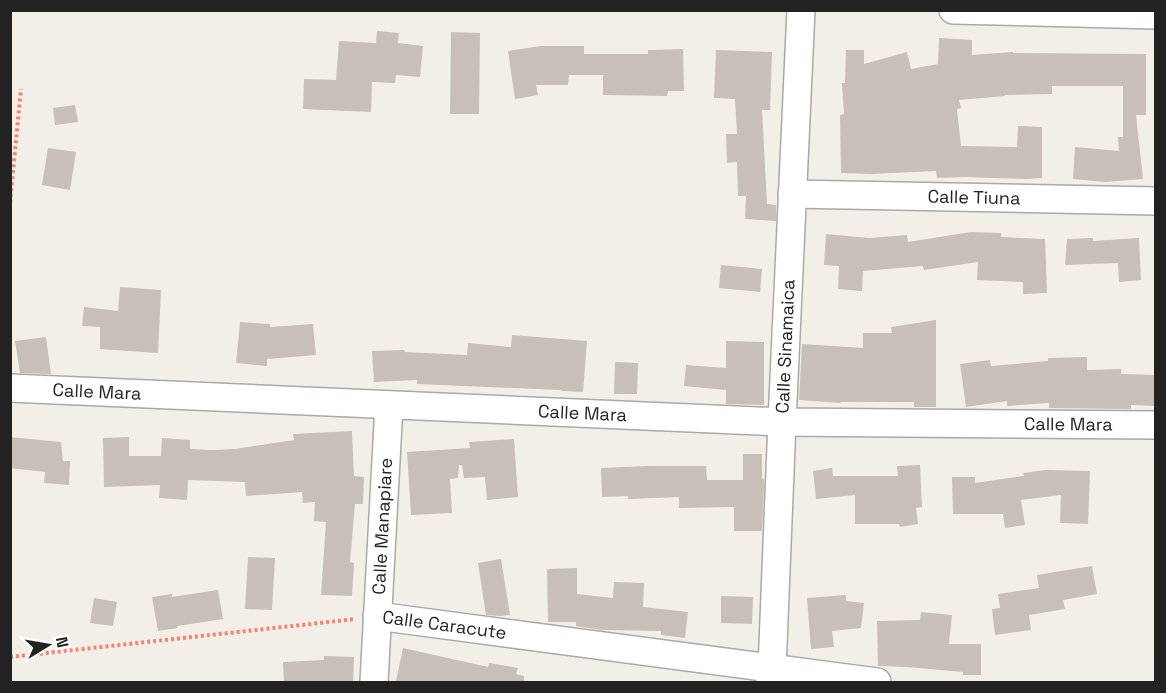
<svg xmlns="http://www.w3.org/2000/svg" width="1166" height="693" viewBox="0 0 1166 693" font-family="'Space Grotesk',sans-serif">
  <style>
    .building { fill: #c7bfb8 }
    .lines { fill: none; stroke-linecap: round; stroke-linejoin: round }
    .minor-casing { stroke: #a9a9a9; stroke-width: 30 }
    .path { stroke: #fa8072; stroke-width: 4; stroke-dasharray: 3 3; stroke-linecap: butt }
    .minor { stroke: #fff; stroke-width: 27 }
    .labels { text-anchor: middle; stroke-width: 5; stroke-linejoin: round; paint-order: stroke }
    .street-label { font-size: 18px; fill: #222; stroke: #fff }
  </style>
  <rect width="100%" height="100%" fill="#f2efe9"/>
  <!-- building -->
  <g class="building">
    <polygon points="377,31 399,33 398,43 423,46 420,77 396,75 395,83 372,82 371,112 303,109 304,79 336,80 339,41 376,43"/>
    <polygon points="451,32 480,33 479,114 450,114"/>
    <polygon points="939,38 972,40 972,55 1013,52 1013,53 1146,54 1146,115 1136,115 1143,179 1106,182 1073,179 1075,147 1119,151 1118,137 1123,137 1123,86 1052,86 1052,94 1005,95 1005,96 959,100 961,108 957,109 961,146 1017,147 1018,126 1042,127 1042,178 1025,179 965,177 937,178 936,171 871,174 841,173 840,115 844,114 842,83 845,83 846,50 864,50 864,64 907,52 911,69 938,64"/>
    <polygon points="540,46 584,46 584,54 648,54 648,50 683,49 684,91 668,91 667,96 603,95 603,75 569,75 568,85 536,85 538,95 515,99 508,51"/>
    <polygon points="716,50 772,52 770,110 762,110 767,204 776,205 776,221 745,219 746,196 738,196 737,162 727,163 726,134 737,134 735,99 714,98"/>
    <polygon points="75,105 78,122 55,125 53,108"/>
    <polygon points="48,148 76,152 70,190 42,185"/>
    <polygon points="971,232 1001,233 1001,237 1045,239 1047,293 1023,294 1023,282 977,280 978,262 924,270 923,266 863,271 862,291 838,289 839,266 824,265 826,234 869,238 907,235 908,242"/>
    <polygon points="1093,238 1093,241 1139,238 1141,280 1119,282 1118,263 1065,265 1067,239"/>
    <polygon points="721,265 762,269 760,292 719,288"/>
    <polygon points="120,287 161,290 158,353 100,349 100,327 82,326 84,307 118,311"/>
    <polygon points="936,320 936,407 914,407 914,402 841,402 840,403 799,400 802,344 863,348 863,333 892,333 891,327"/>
    <polygon points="240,322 270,324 270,327 313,324 316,355 267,359 267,366 236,363"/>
    <polygon points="512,335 587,341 583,392 561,391 561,390 417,384 417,380 374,382 372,351 404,350 405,352 467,355 468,343 511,347"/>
    <polygon points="46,337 51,374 20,373 15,341"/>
    <polygon points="726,341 764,342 764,405 726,404 726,390 684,386 686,365 726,368"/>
    <polygon points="1087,357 1087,370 1121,369 1121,374 1155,375 1155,406 1131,405 1131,409 1049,408 1049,403 1007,406 1007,401 966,407 960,364 990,360 991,366 1048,361 1048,358"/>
    <polygon points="615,362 638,363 637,394 614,394"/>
    <polygon points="352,431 354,476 364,477 363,504 355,504 350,562 354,563 352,596 321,595 326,522 314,521 315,502 303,503 302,492 246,496 245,482 188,480 187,500 159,498 160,485 104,487 103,438 129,437 129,456 161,456 162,438 190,440 190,449 214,450 235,449 294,440 293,434"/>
    <polygon points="10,437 61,442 63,461 70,461 69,485 44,483 45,472 10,468"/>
    <polygon points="514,439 518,497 487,500 485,477 464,478 462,465 459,465 458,478 450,479 452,513 411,515 407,452 470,448 469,442"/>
    <polygon points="743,454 762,454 762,479 764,479 764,486 762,531 734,531 734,507 679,508 679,497 628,499 628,496 602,497 601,468 649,466 706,466 707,480 743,480"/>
    <polygon points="920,465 922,507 916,508 918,524 900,527 899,524 855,524 855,495 816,499 813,471 832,468 833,476 898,476 897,466"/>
    <polygon points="1045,470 1090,471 1088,524 1060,523 1061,495 1021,500 1025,525 1005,528 1003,514 953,514 952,477 975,477 975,483 1024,476 1023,473"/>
    <polygon points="248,557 275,558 272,610 245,609"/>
    <polygon points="501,559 510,615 501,616 486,615 478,563"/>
    <polygon points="1092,566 1097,594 1063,600 1065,609 1029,615 1031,630 995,635 992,609 1000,608 998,594 1039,588 1037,575"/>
    <polygon points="577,568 577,594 613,598 614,582 644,583 643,607 688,612 685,638 661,635 661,631 602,630 576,626 576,622 548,622 547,569"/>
    <polygon points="218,590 223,619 177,626 178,628 158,631 152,597 172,594 172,597"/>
    <polygon points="846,595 846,601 864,603 861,628 832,631 834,647 811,649 807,598"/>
    <polygon points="721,596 753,597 752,624 721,623"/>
    <polygon points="94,598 117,602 113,626 90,623"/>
    <polygon points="921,612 952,615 949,644 981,644 981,675 963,675 963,672 907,667 878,666 877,621 920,620"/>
    <polygon points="403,648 488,667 489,663 518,668 516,674 524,676 524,682 404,682 396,681"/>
    <polygon points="324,656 354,657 353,682 284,682 283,662 324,660"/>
  </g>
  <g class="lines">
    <defs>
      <g id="minor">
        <polyline points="953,10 1156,15"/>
        <path id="s1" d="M792 194 1156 201"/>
        <path id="s2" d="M10 388 782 422 1156 425"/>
        <path id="s3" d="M377 616 877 682"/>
        <path id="s4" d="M374 682 389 405"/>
        <path id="s5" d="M770 682 772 669 782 422 801 10"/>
      </g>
    </defs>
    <!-- minor casing -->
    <use href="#minor" class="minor-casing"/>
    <!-- path -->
    <g class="path">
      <polyline points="10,203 21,89"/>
      <polyline points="10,657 356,619"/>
    </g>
    <!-- minor -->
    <use href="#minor" class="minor"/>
  </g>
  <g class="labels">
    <!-- street labels -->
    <g class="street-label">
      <text dy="6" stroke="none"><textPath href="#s1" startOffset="182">Calle Tiuna</textPath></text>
      <text dy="6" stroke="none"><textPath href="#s5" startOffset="336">Calle Sinamaica</textPath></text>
      <text dy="6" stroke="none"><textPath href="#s2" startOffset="87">Calle Mara</textPath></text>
      <text dy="6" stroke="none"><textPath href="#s2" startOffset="573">Calle Mara</textPath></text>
      <text dy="6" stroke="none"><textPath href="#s2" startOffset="1059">Calle Mara</textPath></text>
      <text dy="6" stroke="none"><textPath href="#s4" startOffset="156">Calle Manapiare</textPath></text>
      <text dy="6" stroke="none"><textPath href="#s3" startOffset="68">Calle Caracute</textPath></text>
    </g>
  </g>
  <!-- border -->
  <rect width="1166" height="693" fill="none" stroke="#222222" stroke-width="24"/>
  <!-- north arrow -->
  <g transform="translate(48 645) rotate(79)" stroke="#ffffff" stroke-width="4.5" paint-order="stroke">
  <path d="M0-4.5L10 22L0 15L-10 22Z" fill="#222222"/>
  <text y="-9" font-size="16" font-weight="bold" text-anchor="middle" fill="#222222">N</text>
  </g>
</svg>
